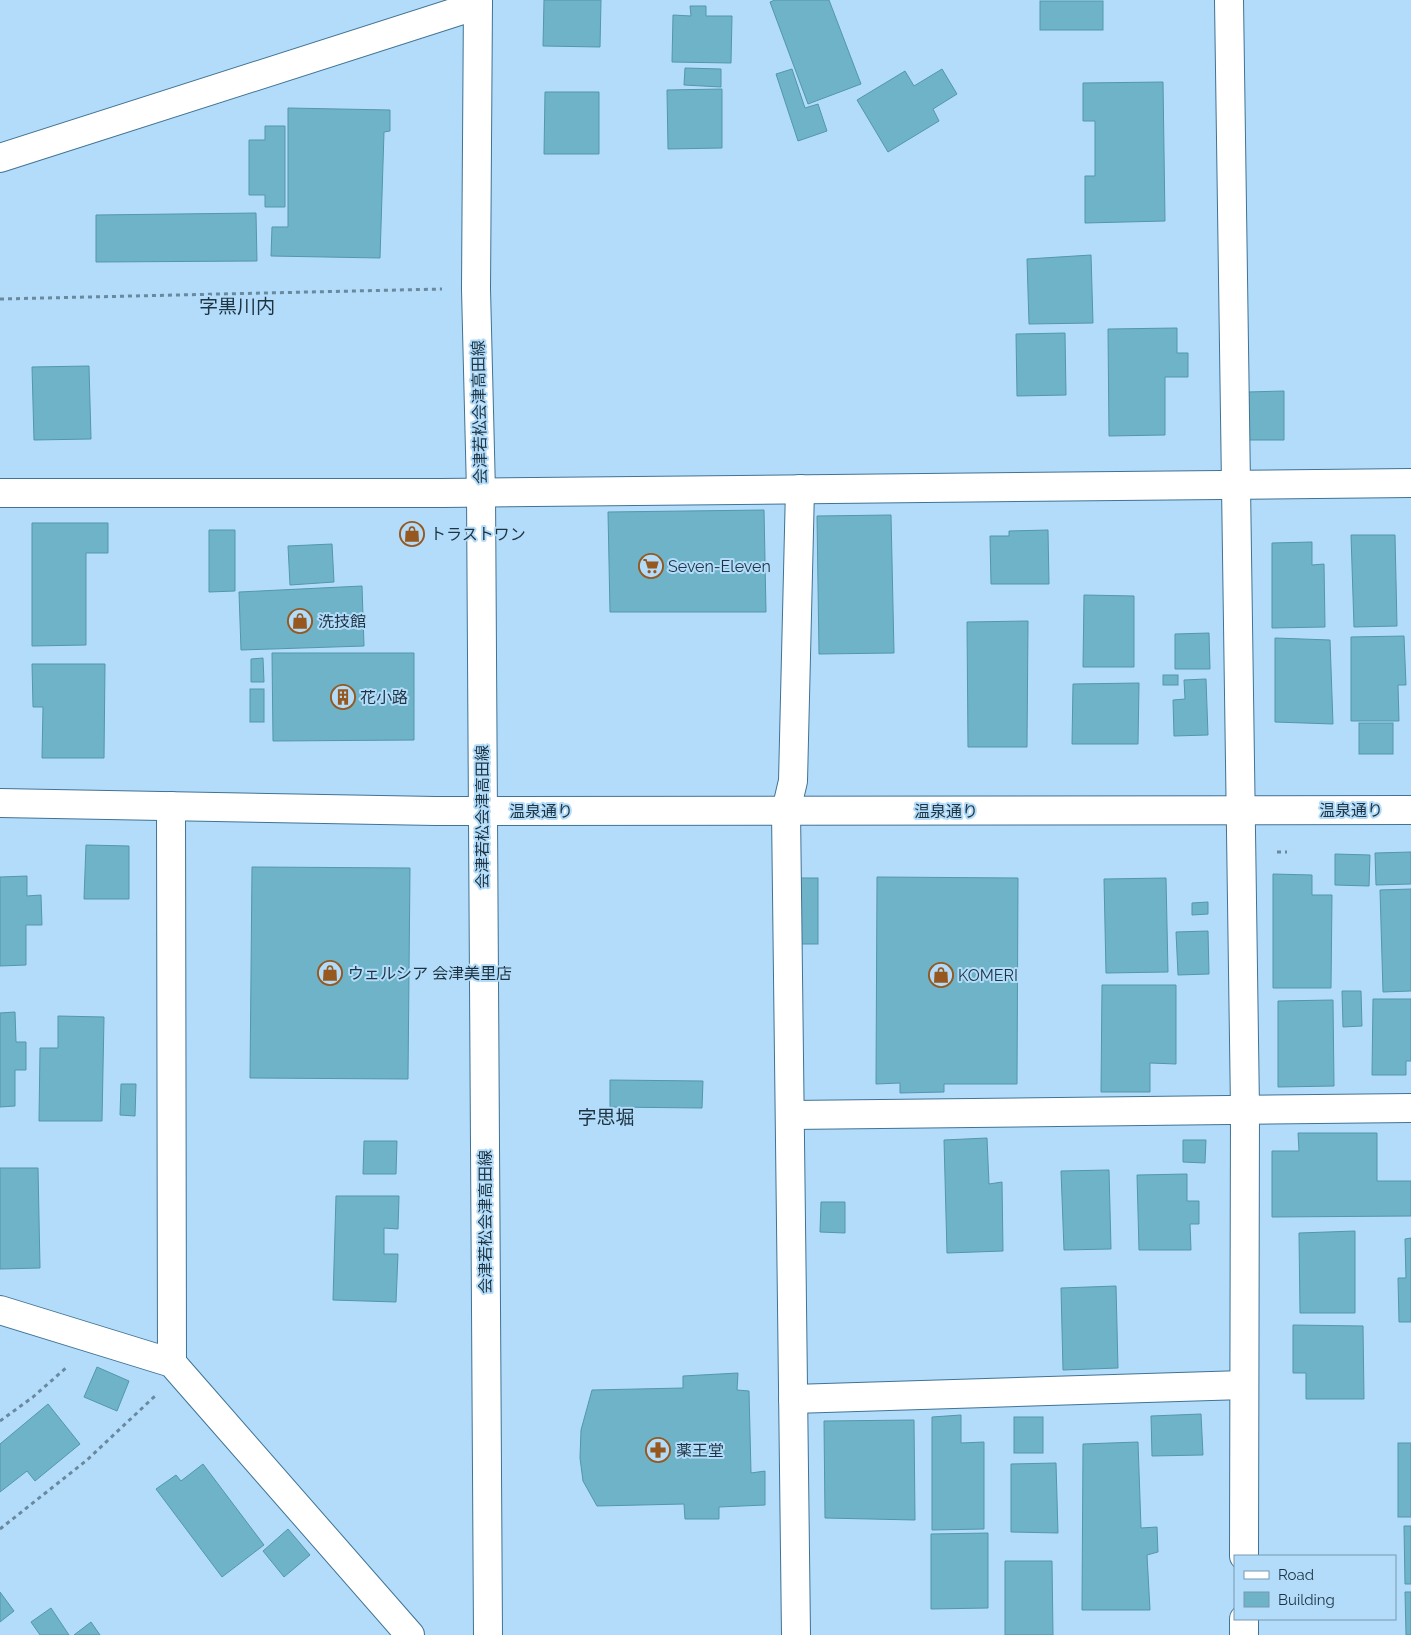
<svg xmlns="http://www.w3.org/2000/svg" width="1411" height="1635" viewBox="0 0 1411 1635" font-family="Raleway,'Noto Sans JP',sans-serif">
  <style>
    .building { fill: #6eb3c8; stroke: #5397ab }
    .lines { fill: none; stroke-linecap: round; stroke-linejoin: round }
    .minor-casing { stroke: #407394; stroke-width: 30 }
    .tertiary-casing { stroke: #407394; stroke-width: 30 }
    .secondary-casing { stroke: #407394; stroke-width: 30 }
    .path { stroke: #69899f; stroke-width: 3; stroke-dasharray: 4 4; stroke-linecap: butt }
    .minor { stroke: #fff; stroke-width: 28 }
    .tertiary { stroke: #fff; stroke-width: 28 }
    .secondary { stroke: #fff; stroke-width: 28 }
    .labels { text-anchor: middle; stroke-width: 4; stroke-linejoin: round; paint-order: stroke }
    .street-label { font-size: 16px; fill: #1e3442; stroke: #b2dcfa }
    .poi-label { font-size: 16px; fill: #1e3442; stroke: #b2dcfa; text-anchor: start }
    .quarter-label { font-size: 19px; fill: #1e3442; stroke: #b2dcfa }
  </style>
  <rect width="100%" height="100%" fill="#b2dcfa"/>
  <!-- building -->
  <g class="building">
    <polygon points="544,0 601,0 600,47 543,46"/>
    <polygon points="775,0 829,0 861,84 808,104 770,2"/>
    <rect x="1040" y="1" width="63" height="29"/>
    <polygon points="690,6 706,6 706,16 732,16 731,63 672,62 673,15 691,16"/>
    <polygon points="685,68 721,69 721,87 684,85"/>
    <polygon points="792,69 805,108 818,104 827,131 798,141 776,74"/>
    <polygon points="942,69 957,94 933,109 939,121 888,152 857,100 905,71 914,86"/>
    <polygon points="1163,82 1165,221 1085,223 1085,176 1095,176 1095,121 1083,121 1083,83"/>
    <polygon points="722,89 722,148 668,149 667,90"/>
    <polygon points="545,92 599,92 599,154 544,154"/>
    <polygon points="288,108 390,110 390,131 384,132 380,258 271,256 272,227 288,227"/>
    <polygon points="265,126 285,126 285,207 265,207 265,195 249,195 249,140 265,140"/>
    <polygon points="256,213 257,261 96,262 96,215"/>
    <polygon points="1091,255 1093,323 1029,324 1027,259"/>
    <polygon points="1177,328 1177,353 1188,353 1188,377 1165,377 1165,435 1109,436 1108,329"/>
    <polygon points="1065,333 1066,395 1017,396 1016,334"/>
    <polygon points="89,366 91,439 34,440 32,367"/>
    <polygon points="1284,391 1284,440 1247,440 1247,392"/>
    <polygon points="764,510 766,612 610,612 608,512"/>
    <polygon points="891,515 894,653 819,654 817,516"/>
    <polygon points="32,523 108,523 108,553 86,553 86,645 32,646"/>
    <polygon points="209,530 235,530 235,591 209,592"/>
    <polygon points="1048,530 1049,584 991,584 990,536 1009,536 1009,531"/>
    <polygon points="1351,535 1395,535 1397,626 1354,627"/>
    <polygon points="1312,542 1312,565 1324,564 1325,627 1272,628 1272,543"/>
    <polygon points="332,544 334,582 290,585 288,546"/>
    <polygon points="362,586 364,646 241,650 239,592"/>
    <polygon points="1084,595 1134,596 1134,667 1083,667"/>
    <polygon points="1028,621 1027,747 968,747 967,622"/>
    <polygon points="1209,633 1210,669 1175,669 1175,634"/>
    <polygon points="1404,636 1406,685 1398,685 1399,721 1351,721 1351,637"/>
    <polygon points="1275,638 1330,640 1333,724 1275,722"/>
    <polygon points="272,653 414,653 414,740 273,741"/>
    <polygon points="263,658 264,682 251,682 251,659"/>
    <polygon points="32,664 105,664 104,758 42,758 43,707 33,707"/>
    <rect x="1163" y="675" width="15" height="10"/>
    <polygon points="1206,679 1208,735 1174,736 1173,700 1185,699 1184,680"/>
    <polygon points="1139,683 1138,744 1072,744 1073,684"/>
    <rect x="250" y="689" width="14" height="33"/>
    <rect x="1359" y="723" width="34" height="31"/>
    <polygon points="86,845 129,846 129,899 84,899"/>
    <polygon points="1411,852 1411,884 1376,885 1375,853"/>
    <polygon points="1335,854 1370,855 1369,886 1335,885"/>
    <polygon points="252,867 410,868 408,1079 250,1078"/>
    <polygon points="1273,874 1312,875 1312,895 1332,895 1331,988 1273,988"/>
    <polygon points="27,876 27,896 41,895 42,925 26,925 26,965 0,966 0,877"/>
    <polygon points="877,877 1018,878 1017,1084 944,1084 944,1092 900,1093 900,1083 876,1084"/>
    <rect x="800" y="878" width="18" height="66"/>
    <polygon points="1166,878 1168,972 1106,973 1104,879"/>
    <polygon points="1411,889 1411,991 1383,992 1380,890"/>
    <polygon points="1208,902 1208,914 1192,915 1192,903"/>
    <polygon points="1208,931 1209,974 1178,975 1176,932"/>
    <polygon points="1102,985 1176,985 1176,1064 1150,1063 1150,1092 1101,1092"/>
    <polygon points="1342,991 1361,991 1362,1026 1343,1027"/>
    <polygon points="1373,999 1411,999 1411,1061 1406,1061 1406,1075 1372,1075"/>
    <polygon points="1333,1000 1334,1086 1278,1087 1278,1001"/>
    <polygon points="15,1012 16,1042 26,1042 26,1070 15,1070 15,1106 0,1107 0,1013"/>
    <polygon points="58,1016 104,1017 102,1121 39,1121 40,1048 58,1048"/>
    <polygon points="610,1080 703,1081 702,1108 610,1107"/>
    <polygon points="121,1084 136,1084 135,1116 120,1115"/>
    <polygon points="1298,1133 1377,1133 1377,1181 1411,1181 1411,1216 1272,1217 1272,1151 1299,1151"/>
    <polygon points="987,1138 989,1184 1002,1182 1003,1251 947,1253 944,1140"/>
    <polygon points="1183,1140 1206,1140 1205,1163 1183,1162"/>
    <polygon points="364,1141 397,1141 396,1174 363,1174"/>
    <polygon points="0,1168 38,1168 40,1268 0,1269"/>
    <polygon points="1109,1170 1111,1249 1064,1250 1061,1171"/>
    <polygon points="1187,1174 1187,1201 1199,1201 1199,1224 1190,1224 1191,1250 1139,1250 1137,1175"/>
    <polygon points="336,1196 399,1196 398,1229 384,1228 384,1254 398,1254 396,1302 333,1300"/>
    <polygon points="821,1202 845,1202 845,1233 820,1232"/>
    <polygon points="1355,1231 1355,1313 1300,1313 1299,1233"/>
    <polygon points="1411,1238 1411,1322 1399,1322 1398,1278 1406,1278 1405,1239"/>
    <polygon points="1116,1286 1118,1368 1063,1370 1061,1288"/>
    <polygon points="1293,1325 1363,1326 1364,1399 1306,1399 1306,1373 1293,1373"/>
    <polygon points="97,1367 129,1381 117,1411 84,1397"/>
    <polygon points="738,1373 737,1390 749,1391 751,1473 765,1471 765,1505 719,1507 719,1519 685,1519 684,1504 597,1506 583,1481 580,1458 581,1430 592,1390 683,1388 683,1376"/>
    <polygon points="48,1404 80,1444 35,1481 27,1471 0,1492 0,1444"/>
    <polygon points="1201,1414 1203,1455 1152,1456 1151,1416"/>
    <polygon points="961,1415 961,1443 984,1442 984,1529 932,1530 932,1417"/>
    <rect x="1014" y="1417" width="29" height="36"/>
    <polygon points="914,1420 915,1520 825,1518 824,1421"/>
    <polygon points="1138,1442 1141,1528 1157,1527 1158,1552 1147,1555 1150,1610 1082,1610 1083,1444"/>
    <rect x="1398" y="1443" width="13" height="74"/>
    <polygon points="1056,1463 1058,1533 1011,1532 1011,1464"/>
    <polygon points="203,1464 264,1545 222,1577 156,1489 176,1475 181,1481"/>
    <polygon points="1404,1526 1411,1526 1411,1584 1405,1584"/>
    <polygon points="288,1529 310,1555 284,1577 263,1551"/>
    <polygon points="988,1533 988,1608 931,1609 931,1534"/>
    <polygon points="1005,1561 1052,1561 1053,1635 1005,1635"/>
    <polygon points="0,1592 14,1611 0,1622"/>
    <polygon points="1405,1592 1411,1592 1411,1635 1406,1635"/>
    <polygon points="51,1608 69,1635 40,1635 31,1622"/>
    <polygon points="91,1622 100,1635 74,1635"/>
  </g>
  <g class="lines">
    <defs>
      <g id="minor">
        <polyline points="1229,0 1245,1109 1244,1556"/>
        <polyline points="0,158 478,5"/>
        <polyline points="0,493 442,493 1411,483"/>
        <polyline points="171,806 172,1363"/>
        <polyline points="790,1115 1411,1108"/>
        <polyline points="0,1310 172,1363 410,1635"/>
        <polyline points="793,1399 1244,1385"/>
        <polyline points="796,1635 786,811 793,781 800,489"/>
        <polyline points="1244,1635 1244,1619"/>
      </g>
      <polyline id="tertiary" points="0,803 436,811 1411,810"/>
      <polyline id="secondary" points="478,0 476,289 481,492 488,1635"/>
    </defs>
    <!-- minor casing -->
    <use href="#minor" class="minor-casing"/>
    <!-- tertiary casing -->
    <use href="#tertiary" class="tertiary-casing"/>
    <!-- secondary casing -->
    <use href="#secondary" class="secondary-casing"/>
    <!-- path -->
    <g class="path">
      <polyline points="0,299 442,289"/>
      <polyline points="1277,852 1287,852"/>
      <polyline points="0,1421 33,1397 67,1367"/>
      <polyline points="0,1529 87,1460 155,1396"/>
    </g>
    <!-- minor -->
    <use href="#minor" class="minor"/>
    <!-- tertiary -->
    <use href="#tertiary" class="tertiary"/>
    <!-- secondary -->
    <use href="#secondary" class="secondary"/>
  </g>
  <!-- icons -->
  <defs>
    <symbol id="shop-ring" viewBox="-11 -11 22 22"><circle r="9.5" fill="#b2dcfa" stroke="#96581e" stroke-width="1.5"/><path d="M-5-2.5h2.3a2.7 3.5 0 0 1 5.4 0H5L5.5 6h-11ZM-1.5-2.5h3a1.5 2.3 0 0 0-3 0Z" fill="#96581e"/></symbol>
    <symbol id="supermarket-ring" viewBox="-11 -11 22 22"><circle r="9.5" fill="#b2dcfa" stroke="#96581e" stroke-width="1.5"/><path d="M-6-5.5h2.5l.6 2H6L4.5 2H-2.5L-4.4-4H-6ZM-1.5 3.2a1.3 1.3 0 1 0 .1 0ZM3 3.2a1.3 1.3 0 1 0 .1 0Z" fill="#96581e"/></symbol>
    <symbol id="building-ring" viewBox="-11 -11 22 22"><circle r="9.5" fill="#b2dcfa" stroke="#96581e" stroke-width="1.5"/><path d="M-4-6H4V6H1V3H-1V6H-4ZM-2.5-4.3h1.7v1.8h-1.7ZM.8-4.3h1.7v1.8H.8ZM-2.5-1h1.7V.8h-1.7ZM.8-1h1.7V.8H.8Z" fill="#96581e"/></symbol>
    <symbol id="pharmacy-ring" viewBox="-11 -11 22 22"><circle r="9.5" fill="#b2dcfa" stroke="#96581e" stroke-width="1.5"/><path d="M-2-6h4v4h4v4h-4v4h-4v-4h-4v-4h4Z" fill="#96581e"/></symbol>
  </defs>
  <g fill-rule="evenodd">
    <use href="#shop-ring" x="398" y="520" width="28" height="28"/>
    <use href="#supermarket-ring" x="637" y="552" width="28" height="28"/>
    <use href="#shop-ring" x="286" y="607" width="28" height="28"/>
    <use href="#building-ring" x="329" y="683" width="28" height="28"/>
    <use href="#shop-ring" x="316" y="959" width="28" height="28"/>
    <use href="#shop-ring" x="927" y="961" width="28" height="28"/>
    <use href="#pharmacy-ring" x="644" y="1436" width="28" height="28"/>
  </g>
  <g class="labels">
    <!-- street labels -->
    <g class="street-label">
      <text transform="translate(479 412) rotate(-91)" y="6">会津若松会津高田線</text>
      <text x="1351" y="816">温泉通り</text>
      <text x="541" y="817">温泉通り</text>
      <text x="946" y="817">温泉通り</text>
      <text transform="translate(482 817) rotate(-90)" y="6">会津若松会津高田線</text>
      <text transform="translate(485 1222) rotate(-90)" y="6">会津若松会津高田線</text>
    </g>
    <!-- poi labels -->
    <g class="poi-label">
      <text x="430" y="540">トラストワン</text>
      <text x="668" y="572">Seven-Eleven</text>
      <text x="318" y="627">洗技館</text>
      <text x="360" y="703">花小路</text>
      <text x="348" y="979">ウェルシア 会津美里店</text>
      <text x="958" y="981">KOMERI</text>
      <text x="676" y="1456">薬王堂</text>
    </g>
    <!-- quarter labels -->
    <g class="quarter-label">
      <text x="237" y="313">字黒川内</text>
      <text x="606" y="1124">字思堀</text>
    </g>
  </g>
  <!-- legend -->
  <rect x="1234" y="1555" width="162" height="65" fill="#b2dcfa" stroke="#7799b0"/>
  <rect x="1244" y="1571" width="25" height="8" fill="#ffffff" stroke="#7799b0"/>
  <text x="1278" y="1580" font-size="15" fill="#1e3442">Road</text>
  <rect x="1244" y="1592" width="25" height="15" fill="#6eb3c8" stroke="#7799b0"/>
  <text x="1278" y="1605" font-size="15" fill="#1e3442">Building</text>
</svg>
